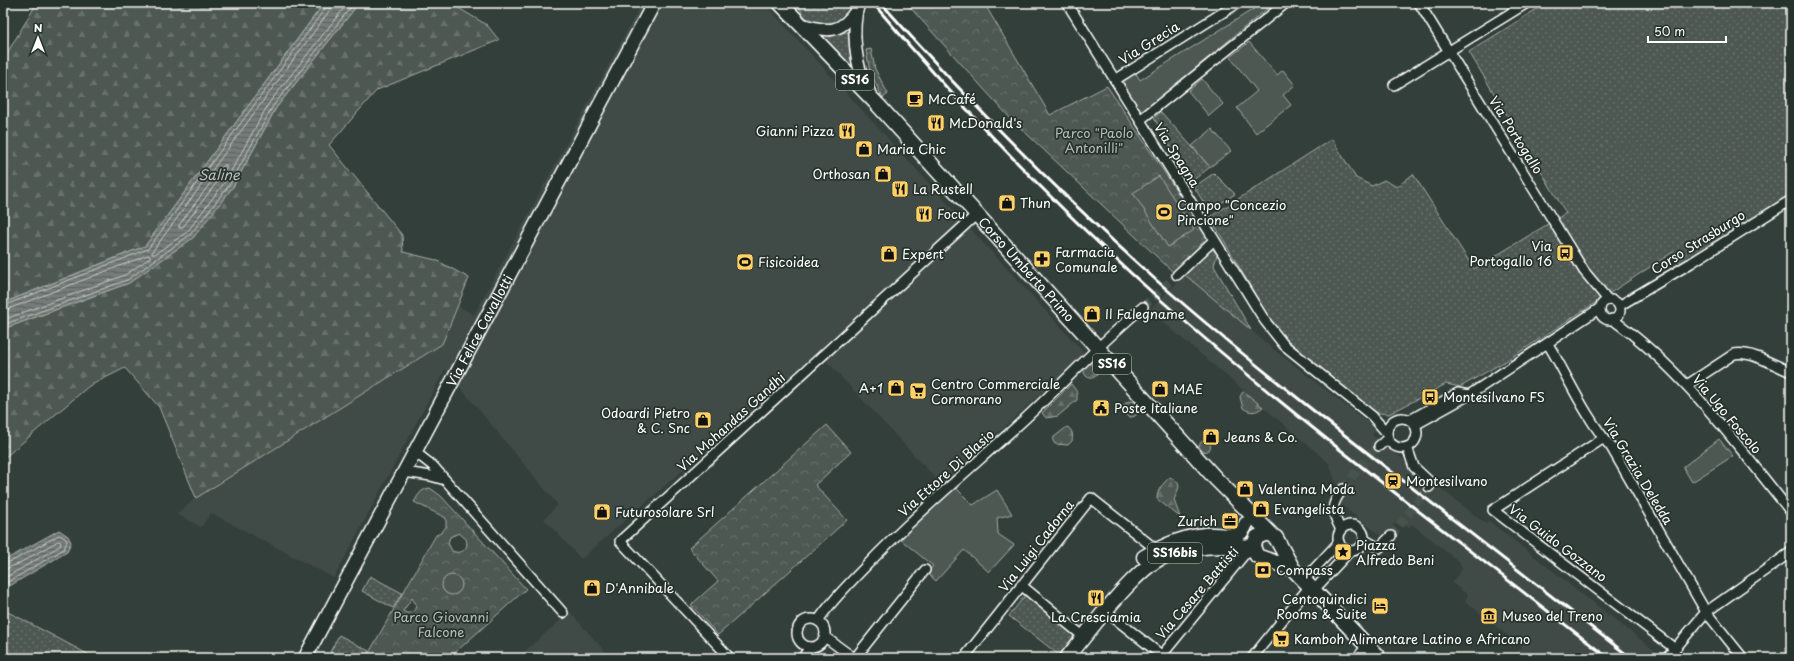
<svg xmlns="http://www.w3.org/2000/svg" width="1794" height="661" viewBox="0 0 1794 661" font-family="'Playpen Sans',sans-serif">
  <style>
    .built { fill: #404c47 }
    .grass { fill: url(#grass-dots); stroke: #a6aca9 }
    .forest { fill: url(#forest-firs); stroke: #a6aca9 }
    .park { fill: url(#park-crowns); stroke: #a6aca9; fill-rule: evenodd }
    .garden { fill: #4d5853; stroke: #a6aca9 }
    .water { fill: url(#water-rules); stroke: #abb0ae }
    .lines { fill: none; stroke-linecap: round; stroke-linejoin: round }
    .shore { stroke: #c7cac9; stroke-width: 1 }
    .minor-tunnel { stroke: #47524e; stroke-width: 9; stroke-dasharray: 9 4.5; stroke-linecap: butt }
    .minor-casing { stroke: #fff; stroke-width: 12 }
    .tertiary-casing { stroke: #fff; stroke-width: 14 }
    .secondary-casing { stroke: #fff; stroke-width: 16 }
    .primary-casing { stroke: #fff; stroke-width: 17 }
    .minor { stroke: #26332d; stroke-width: 9 }
    .tertiary { stroke: #26332d; stroke-width: 11 }
    .secondary { stroke: #26332d; stroke-width: 13 }
    .primary { stroke: #26332d; stroke-width: 14 }
    .rail { stroke: #fff; stroke-width: 3 }
    .labels { text-anchor: middle; stroke-width: 3.5; stroke-linejoin: round; paint-order: stroke }
    .shield { fill: #26332d; stroke: #bec2c0; stroke-width: 1 }
    .shield-label { font-size: 12px; font-weight: bold; fill: #fff }
    .street-label { font-size: 13px; fill: #fff; stroke: #26332d }
    .poi-label { font-size: 13px; fill: #fff; stroke: #26332d; text-anchor: start }
    .park-label { font-size: 13px; fill: #b8bcba; stroke: #26332d }
    .water-label { font-size: 14px; font-style: italic; fill: #b9bdbc; stroke: #26332d }
  </style>
  <defs>
    <pattern id="grass-dots" width="8" height="8" patternUnits="userSpaceOnUse"><rect width="8" height="8" fill="#4d5853"/><path d="M2 2h.1M6 6h.1" fill="none" stroke="#68716d" stroke-width="1.8" stroke-linecap="round"/></pattern>
    <pattern id="forest-firs" width="22" height="20" patternUnits="userSpaceOnUse"><rect width="22" height="20" fill="#4d5853"/><path d="M5 1l3.5 6h-7zM16 11l3.5 6h-7z" fill="#68716d"/></pattern>
    <pattern id="park-crowns" width="20" height="18" patternUnits="userSpaceOnUse"><rect width="20" height="18" fill="#4d5853"/><path d="M2 6a3 3 0 1 1 6 0M12 15a3 3 0 1 1 6 0" fill="none" stroke="#68716d"/></pattern>
    <pattern id="water-rules" width="6" height="5" patternUnits="userSpaceOnUse"><rect width="6" height="5" fill="#737b78"/><path d="M0 2.5h6" fill="none" stroke="#606462"/></pattern>
  </defs>
  <rect width="100%" height="100%" fill="#333f3a"/>
  <filter id="ink" filterUnits="userSpaceOnUse"><feTurbulence type="fractalNoise" baseFrequency=".025" numOctaves="2"/><feDisplacementMap in="SourceGraphic" scale="8" xChannelSelector="R" yChannelSelector="G"/><feConvolveMatrix kernelMatrix="1 2 1 2 8 2 1 2 1" color-interpolation-filters="sRGB"/></filter>
  <g filter="url(#ink)">
    <!-- built -->
    <g class="built">
      <polygon points="642,3 764,3 1085,354 941,484 818,352 581,559 544,519 558,505 445,369 334,578 211,513 201,527 177,514 196,498 442,344 458,306 474,315"/>
      <polygon points="1185,275 1272,348 1376,429 1372,435 1486,524 1489,521 1660,655 1657,658 1513,658 1522,647 1465,601 1468,595 1452,583 1462,569 1459,562 1412,524 1409,528 1398,520 1384,538 1339,503 1346,492 1336,483 1329,463 1149,310"/>
      <polygon points="570,612 611,658 517,658"/>
    </g>
    <!-- grass -->
    <g class="grass">
      <path d="M798 3H854C845 32 805 33 798 3Z"/>
      <polygon points="1546,3 1791,3 1791,194 1681,263 1673,252 1509,359 1460,387 1446,384 1389,414 1372,412 1276,330 1210,217 1332,139 1356,178 1372,186 1384,180 1397,187 1413,174 1474,269 1566,213 1469,52"/>
      <polygon points="847,32 851,36 852,64 847,65 823,40 824,35"/>
      <polygon points="871,49 875,69 888,94 883,98 870,72 866,50"/>
      <polygon points="1161,112 1210,167 1191,182 1154,118"/>
      <polygon points="1214,173 1235,194 1209,211 1194,187"/>
      <polygon points="1212,249 1217,254 1214,266 1251,330 1184,274"/>
      <polygon points="370,576 402,593 393,608 362,591"/>
      <polygon points="1027,593 1077,633 1059,655 1009,616"/>
      <polygon points="3,610 16,616 95,658 3,658"/>
      <polygon points="339,635 369,651 366,658 341,658 330,652"/>
    </g>
    <!-- forest -->
    <g class="forest">
      <polygon points="37,3 324,3 145,246 3,303 3,60"/>
      <polygon points="359,3 450,3 487,25 499,40 377,90 329,145 402,235 403,252 436,260 469,278 442,344 196,498 159,407 125,368 89,386 3,459 3,329 129,283 233,187 276,108"/>
      <circle cx="1091" cy="371" r="7"/>
      <polygon points="1071,384 1077,392 1077,400 1058,416 1046,418 1042,413"/>
      <path d="M1244 392 1263 407C1256 413 1250 413 1243 408L1240 397 1242 393Z"/>
      <circle cx="1131" cy="409" r="8"/>
      <path d="M1067 427C1073 430 1073 435 1072 441L1068 445 1055 444 1053 441 1054 437Z"/>
      <circle cx="1205" cy="446" r="5.5"/>
      <path d="M1170 477 1178 482 1179 487 1174 500 1180 517 1157 499C1157 489 1163 484 1170 477Z"/>
    </g>
    <!-- park -->
    <g class="park">
      <polygon points="906,3 984,3 1050,115 1107,86 1208,238 1173,272 1011,119"/>
      <polygon points="827,425 851,452 815,485 847,520 718,635 691,605 718,581 689,548"/>
      <path d="M430 488 441 496 526 589 449 658H366L436 535 441 533 446 527V518L414 502C419 494 421 489 430 488ZM459 533 466 539C469 549 462 555 452 551L448 543 450 537ZM462 584 460 590 455 594 446 593 442 588ZM412 598 416 604C416 612 409 616 403 611Z"/>
    </g>
    <!-- garden -->
    <g class="garden">
      <path d="M1263 3H1274L1140 114C1136 107 1121 87 1125 80 1127 77 1132 74 1135 72L1140 80Z"/>
      <polygon points="1249,42 1277,75 1283,70 1295,85 1283,95 1291,105 1256,133 1237,108 1257,91 1230,57"/>
      <polygon points="1202,79 1223,104 1209,116 1188,91"/>
      <polygon points="1212,129 1231,151 1210,167 1192,146"/>
      <polygon points="1159,176 1194,230 1168,247 1133,193"/>
      <polygon points="1719,439 1733,456 1692,482 1683,467"/>
      <polygon points="955,487 973,505 997,490 1012,514 997,518 998,534 1014,545 989,572 964,550 936,581 927,573 933,566 900,539"/>
      <circle cx="452" cy="585" r="10"/>
    </g>
    <!-- water -->
    <g class="water">
      <polygon points="324,3 359,3 276,108 233,187 193,238 129,283 3,329 3,303 145,246"/>
      <polygon points="59,530 68,536 71,542 67,552 3,590 3,561"/>
    </g>
    <g class="lines">
      <!-- shore -->
      <g class="shore">
        <polyline points="332,3 330,10 152,252 152,254 155,254 187,232 225,182 269,103 348,3"/>
        <polygon points="226,165 226,168 220,178 183,227 179,228 179,225 223,166"/>
        <polyline points="3,306 148,249 308,32 326,7 327,3"/>
        <polyline points="3,311 148,255 150,256 150,258 125,275 3,320"/>
        <polyline points="3,325 127,280 190,235 230,184 273,106 354,3"/>
        <polyline points="3,565 16,559 59,535 65,538 67,541 64,549 3,585"/>
        <polyline points="3,570 18,564 58,541 61,542 60,546 3,579"/>
      </g>
      <!-- minor-tunnel -->
      <g class="minor-tunnel">
        <polyline points="1143,307 1177,275"/>
        <polyline points="1343,489 1371,453 1379,446"/>
        <polyline points="1391,536 1429,487"/>
      </g>
      <defs>
        <g id="minor">
          <polyline points="1067,3 1265,321 1284,345 1372,416 1386,432"/>
          <polyline points="1419,3 1584,271 1608,300"/>
          <polyline points="1115,80 1238,3"/>
          <polyline points="1394,85 1527,3"/>
          <polyline points="1140,120 1286,3"/>
          <polyline points="1177,275 1214,240"/>
          <circle cx="1610" cy="310" r="10"/>
          <polyline points="1619,306 1691,263 1791,200"/>
          <path d="M1612 319C1684 370 1736 444 1791 512"/>
          <path d="M1548 344C1568 377 1585 417 1611 447L1706 612 1743 658"/>
          <path d="M1687 385 1734 354C1752 351 1774 365 1791 372"/>
          <circle cx="1402" cy="433" r="15"/>
          <polyline points="1410,420 1458,393 1469,395"/>
          <polyline points="1415,425 1469,395 1600,308"/>
          <polyline points="1604,438 1493,510 1674,648"/>
          <polyline points="1379,446 1387,439"/>
          <polyline points="1407,447 1414,467 1431,483 1429,487"/>
          <polyline points="415,452 433,466 563,613"/>
          <polyline points="404,472 431,476 445,480"/>
          <circle cx="1351" cy="538" r="13"/>
          <path d="M1341 530C1331 511 1330 505 1343 489"/>
          <polyline points="1365,540 1379,548 1391,536"/>
          <polyline points="1304,580 1339,542"/>
          <polyline points="1021,585 1084,637"/>
          <polyline points="1314,590 1350,551"/>
          <polyline points="1104,610 1165,658"/>
          <circle cx="811" cy="633" r="14"/>
          <path d="M818 621C831 601 849 584 866 566 910 520 958 479 1006 436 1053 395 1095 347 1143 307"/>
          <polyline points="825,637 854,658"/>
          <polyline points="1162,655 1244,555 1254,550"/>
          <polyline points="730,658 620,541 977,214"/>
          <polyline points="802,658 810,648"/>
          <polyline points="855,658 925,570"/>
          <polyline points="964,658 1091,498 1153,547 1159,549"/>
          <polyline points="1252,658 1310,586"/>
          <polyline points="1357,658 1367,646"/>
          <polyline points="1667,658 1706,612 1791,552"/>
        </g>
        <g id="tertiary">
          <path d="M859 3C851 28 855 69 869 91"/>
          <path d="M801 24C828 32 840 35 857 9"/>
        </g>
        <g id="secondary">
          <path id="s1" d="M305 658 654 3"/>
        </g>
        <g id="primary">
          <path id="s2" d="M780 3 878 105 1216 479 1271 534"/>
          <path d="M1144 557C1163 546 1183 537 1205 535 1215 534 1226 537 1236 535 1241 534 1244 529 1246 524"/>
          <polyline points="1293,569 1257,556 1253,547 1257,537 1268,533 1276,538 1293,569 1379,658"/>
          <path d="M1067 658C1088 632 1108 605 1132 581 1140 573 1150 563 1161 558 1190 545 1221 545 1253 547"/>
        </g>
      </defs>
      <!-- minor casing -->
      <use href="#minor" class="minor-casing"/>
      <!-- tertiary casing -->
      <use href="#tertiary" class="tertiary-casing"/>
      <!-- secondary casing -->
      <use href="#secondary" class="secondary-casing"/>
      <!-- primary casing -->
      <use href="#primary" class="primary-casing"/>
      <!-- minor -->
      <use href="#minor" class="minor"/>
      <!-- tertiary -->
      <use href="#tertiary" class="tertiary"/>
      <!-- secondary -->
      <use href="#secondary" class="secondary"/>
      <!-- primary -->
      <use href="#primary" class="primary"/>
      <!-- rail -->
      <g class="rail">
        <path d="M873 3C962 109 1059 210 1163 302 1305 428 1459 541 1608 658"/>
        <path d="M881 3C967 100 1059 193 1156 280 1234 349 1316 413 1397 476 1475 536 1553 597 1631 658"/>
      </g>
    </g>
  </g>
  <!-- icons -->
  <defs>
    <symbol id="cafe-square" viewBox="-11 -11 22 22"><rect x="-9" y="-9" width="18" height="18" rx="4" fill="#ffd166" stroke="#26332d"/><path d="M-5.5-4.5H6V0H3Q3 3.5 0 3.5H-2.5Q-5.5 3.5-5.5 0ZM3-3.2v2h1.7v-2ZM-6 4.5H4V6H-6Z" fill="#111"/></symbol>
    <symbol id="restaurant-square" viewBox="-11 -11 22 22"><rect x="-9" y="-9" width="18" height="18" rx="4" fill="#ffd166" stroke="#26332d"/><path d="M-5-6h1v4h1v-4h1v4h1v-4h1v5L-1.5 .5V6h-2V.5L-5-1ZM5-6V6H3V1.5H1.5Q1.5-4 5-6Z" fill="#111"/></symbol>
    <symbol id="shop-square" viewBox="-11 -11 22 22"><rect x="-9" y="-9" width="18" height="18" rx="4" fill="#ffd166" stroke="#26332d"/><path d="M-5-2.5h2.3a2.7 3.5 0 0 1 5.4 0H5L5.5 6h-11ZM-1.5-2.5h3a1.5 2.3 0 0 0-3 0Z" fill="#111"/></symbol>
    <symbol id="stadium-square" viewBox="-11 -11 22 22"><rect x="-9" y="-9" width="18" height="18" rx="4" fill="#ffd166" stroke="#26332d"/><path d="M0-5a6.5 5 0 1 0 0 10a6.5 5 0 1 0 0-10ZM-3.5-1.8h7v3.6h-7Z" fill="#111"/></symbol>
    <symbol id="bus-square" viewBox="-11 -11 22 22"><rect x="-9" y="-9" width="18" height="18" rx="4" fill="#ffd166" stroke="#26332d"/><path d="M-5-6H5V4H4V6H2V4H-2V6H-4V4H-5ZM-3.5-4V0h7V-4ZM-3.5 1.2v1.5H-2V1.2ZM2 1.2v1.5H3.5V1.2Z" fill="#111"/></symbol>
    <symbol id="pharmacy-square" viewBox="-11 -11 22 22"><rect x="-9" y="-9" width="18" height="18" rx="4" fill="#ffd166" stroke="#26332d"/><path d="M-2-6h4v4h4v4h-4v4h-4v-4h-4v-4h4Z" fill="#111"/></symbol>
    <symbol id="supermarket-square" viewBox="-11 -11 22 22"><rect x="-9" y="-9" width="18" height="18" rx="4" fill="#ffd166" stroke="#26332d"/><path d="M-6-5.5h2.5l.6 2H6L4.5 2H-2.5L-4.4-4H-6ZM-1.5 3.2a1.3 1.3 0 1 0 .1 0ZM3 3.2a1.3 1.3 0 1 0 .1 0Z" fill="#111"/></symbol>
    <symbol id="civic-square" viewBox="-11 -11 22 22"><rect x="-9" y="-9" width="18" height="18" rx="4" fill="#ffd166" stroke="#26332d"/><path d="M-.6-6.5H3V-4.5H.6V-3L4-1V1h2V6H-6V1h2V-1L-.6-3ZM-1.2 2.5V6h2.4V2.5Z" fill="#111"/></symbol>
    <symbol id="station-square" viewBox="-11 -11 22 22"><rect x="-9" y="-9" width="18" height="18" rx="4" fill="#ffd166" stroke="#26332d"/><path d="M-3-6H3Q5-6 5-4V2Q5 4 3 4L4.5 6H3L1.5 4h-3L-3 6H-4.5L-3 4Q-5 4-5 2V-4Q-5-6-3-6ZM-3.5-4v3h7v-3ZM-3.5 1v1.5H-2V1ZM2 1v1.5H3.5V1Z" fill="#111"/></symbol>
    <symbol id="office-square" viewBox="-11 -11 22 22"><rect x="-9" y="-9" width="18" height="18" rx="4" fill="#ffd166" stroke="#26332d"/><path d="M-6-3h4V-5.5h4V-3h4V5H-6ZM-1-4.5V-3h2v-1.5ZM-6 0V1H6V0Z" fill="#111"/></symbol>
    <symbol id="sight-square" viewBox="-11 -11 22 22"><rect x="-9" y="-9" width="18" height="18" rx="4" fill="#ffd166" stroke="#26332d"/><path d="M0-6L1.8-2.2L6-1.7L2.9 1.2L3.7 5.4L0 3.3L-3.7 5.4L-2.9 1.2L-6-1.7L-1.8-2.2Z" fill="#111"/></symbol>
    <symbol id="bank-square" viewBox="-11 -11 22 22"><rect x="-9" y="-9" width="18" height="18" rx="4" fill="#ffd166" stroke="#26332d"/><path d="M-6-4H6V4H-6ZM0-2.3a2.3 2.3 0 1 0 0 4.6a2.3 2.3 0 1 0 0-4.6Z" fill="#111"/></symbol>
    <symbol id="hotel-square" viewBox="-11 -11 22 22"><rect x="-9" y="-9" width="18" height="18" rx="4" fill="#ffd166" stroke="#26332d"/><path d="M-6-4.5h1.5V1H6V5H4.5V3h-9V5H-6ZM-4 0a1.8 1.8 0 1 1 3.6 0ZM.5 0V-2.5h3Q6-2.5 6 0Z" fill="#111"/></symbol>
    <symbol id="museum-square" viewBox="-11 -11 22 22"><rect x="-9" y="-9" width="18" height="18" rx="4" fill="#ffd166" stroke="#26332d"/><path d="M0-6L6-3V-2H-6V-3ZM-5-1h2V3h-2ZM-1-1h2V3h-2ZM3-1h2V3H3ZM-6 4H6V6H-6Z" fill="#111"/></symbol>
  </defs>
  <g fill-rule="evenodd">
    <use href="#cafe-square" x="905" y="89" width="20" height="20"/>
    <use href="#restaurant-square" x="926" y="113" width="20" height="20"/>
    <use href="#restaurant-square" x="837" y="121" width="20" height="20"/>
    <use href="#shop-square" x="854" y="139" width="20" height="20"/>
    <use href="#shop-square" x="873" y="164" width="20" height="20"/>
    <use href="#restaurant-square" x="890" y="179" width="20" height="20"/>
    <use href="#shop-square" x="997" y="193" width="20" height="20"/>
    <use href="#stadium-square" x="1154" y="202" width="20" height="20"/>
    <use href="#restaurant-square" x="914" y="204" width="20" height="20"/>
    <use href="#bus-square" x="1555" y="243" width="20" height="20"/>
    <use href="#shop-square" x="879" y="244" width="20" height="20"/>
    <use href="#pharmacy-square" x="1032" y="249" width="20" height="20"/>
    <use href="#stadium-square" x="735" y="252" width="20" height="20"/>
    <use href="#shop-square" x="1082" y="304" width="20" height="20"/>
    <use href="#shop-square" x="886" y="378" width="20" height="20"/>
    <use href="#shop-square" x="1150" y="379" width="20" height="20"/>
    <use href="#supermarket-square" x="908" y="381" width="20" height="20"/>
    <use href="#bus-square" x="1420" y="387" width="20" height="20"/>
    <use href="#civic-square" x="1091" y="398" width="20" height="20"/>
    <use href="#shop-square" x="693" y="410" width="20" height="20"/>
    <use href="#shop-square" x="1201" y="427" width="20" height="20"/>
    <use href="#station-square" x="1383" y="471" width="20" height="20"/>
    <use href="#shop-square" x="1235" y="479" width="20" height="20"/>
    <use href="#shop-square" x="1251" y="499" width="20" height="20"/>
    <use href="#shop-square" x="592" y="502" width="20" height="20"/>
    <use href="#office-square" x="1220" y="511" width="20" height="20"/>
    <use href="#sight-square" x="1333" y="542" width="20" height="20"/>
    <use href="#bank-square" x="1253" y="560" width="20" height="20"/>
    <use href="#shop-square" x="582" y="578" width="20" height="20"/>
    <use href="#restaurant-square" x="1086" y="588" width="20" height="20"/>
    <use href="#hotel-square" x="1370" y="596" width="20" height="20"/>
    <use href="#museum-square" x="1479" y="606" width="20" height="20"/>
    <use href="#supermarket-square" x="1271" y="629" width="20" height="20"/>
  </g>
  <g class="labels">
    <!-- shield labels -->
    <g class="shield">
      <rect x="836" y="70" width="38" height="20" rx="3"/>
      <rect x="1093" y="354" width="38" height="20" rx="3"/>
      <rect x="1148" y="543" width="54" height="20" rx="3"/>
    </g>
    <g class="shield-label">
      <text x="855" y="84">SS16</text>
      <text x="1112" y="368">SS16</text>
      <text x="1175" y="557">SS16bis</text>
    </g>
    <!-- street labels -->
    <g class="street-label">
      <text transform="translate(1149 43) rotate(-32)" y="5">Via Grecia</text>
      <text transform="translate(1516 135) rotate(58)" y="5">Via Portogallo</text>
      <text transform="translate(1177 155) rotate(58)" y="5">Via Spagna</text>
      <text transform="translate(1698 242) rotate(-32)" y="5">Corso Strasburgo</text>
      <text dy="5" stroke="none"><textPath href="#s2" startOffset="363">Corso Umberto Primo</textPath></text>
      <text dy="5" stroke="none"><textPath href="#s1" startOffset="371">Via Felice Cavallotti</textPath></text>
      <text transform="translate(1727 414) rotate(50)" y="5">Via Ugo Foscolo</text>
      <text transform="translate(731 422) rotate(-42)" y="5">Via Mohandas Gandhi</text>
      <text transform="translate(1638 471) rotate(59)" y="5">Via Grazia Deledda</text>
      <text transform="translate(946 473) rotate(-42)" y="5">Via Ettore Di Blasio</text>
      <text transform="translate(1558 543) rotate(37)" y="5">Via Guido Gozzano</text>
      <text transform="translate(1036 546) rotate(-52)" y="5">Via Luigi Cadorna</text>
      <text transform="translate(1197 593) rotate(-49)" y="5">Via Cesare Battisti</text>
    </g>
    <!-- poi labels -->
    <g class="poi-label">
      <text x="928" y="104">McCafé</text>
      <text x="949" y="128">McDonald's</text>
      <text x="834" y="136" text-anchor="end">Gianni Pizza</text>
      <text x="877" y="154">Maria Chic</text>
      <text x="870" y="179" text-anchor="end">Orthosan</text>
      <text x="913" y="194">La Rustell</text>
      <text x="1020" y="208">Thun</text>
      <text x="1177" y="210">Campo "Concezio<tspan x="1177" dy="15">Pincione"</tspan></text>
      <text x="937" y="219">Focu</text>
      <text x="1552" y="251" text-anchor="end">Via<tspan x="1552" dy="15">Portogallo 16</tspan></text>
      <text x="1055" y="257">Farmacia<tspan x="1055" dy="15">Comunale</tspan></text>
      <text x="902" y="259">Expert</text>
      <text x="758" y="267">Fisicoidea</text>
      <text x="1105" y="319">Il Falegname</text>
      <text x="931" y="389">Centro Commerciale<tspan x="931" dy="15">Cormorano</tspan></text>
      <text x="883" y="393" text-anchor="end">A+1</text>
      <text x="1173" y="394">MAE</text>
      <text x="1443" y="402">Montesilvano FS</text>
      <text x="1114" y="413">Poste Italiane</text>
      <text x="690" y="418" text-anchor="end">Odoardi Pietro<tspan x="690" dy="15">&amp; C. Snc</tspan></text>
      <text x="1224" y="442">Jeans &amp; Co.</text>
      <text x="1406" y="486">Montesilvano</text>
      <text x="1258" y="494">Valentina Moda</text>
      <text x="1274" y="514">Evangelista</text>
      <text x="615" y="517">Futurosolare Srl</text>
      <text x="1217" y="526" text-anchor="end">Zurich</text>
      <text x="1356" y="550">Piazza<tspan x="1356" dy="15">Alfredo Beni</tspan></text>
      <text x="1276" y="575">Compass</text>
      <text x="605" y="593">D'Annibale</text>
      <text x="1367" y="604" text-anchor="end">Centoquindici<tspan x="1367" dy="15">Rooms &amp; Suite</tspan></text>
      <text x="1502" y="621">Museo del Treno</text>
      <text x="1096" y="622" text-anchor="middle">La Cresciamia</text>
      <text x="1294" y="644">Kamboh Alimentare Latino e Africano</text>
    </g>
    <!-- park labels -->
    <g class="park-label">
      <text x="1094" y="138">Parco "Paolo<tspan x="1094" dy="15">Antonilli"</tspan></text>
      <text x="441" y="622">Parco Giovanni<tspan x="441" dy="15">Falcone</tspan></text>
    </g>
    <!-- water labels -->
    <g class="water-label">
      <text x="219" y="180">Saline</text>
    </g>
  </g>
  <!-- margin -->
  <rect width="1794" height="661" fill="none" stroke="#26332d" stroke-width="16"/>
  <rect x="8" y="8" width="1778" height="645" fill="none" stroke="#fff" stroke-width="1.5" filter="url(#ink)"/>
  <!-- north arrow -->
  <g transform="translate(38 38)" stroke="#26332d" stroke-width="3" paint-order="stroke">
  <path d="M0-3L7 15L0 10L-7 15Z" fill="#ffffff"/>
  <text y="-6" font-size="11" font-weight="bold" text-anchor="middle" fill="#ffffff">N</text>
  </g>
  <!-- scale -->
  <path d="M1648 36v6h78v-6" fill="none" stroke="#ffffff" stroke-width="2"/>
  <text x="1654" y="36" font-size="12" fill="#ffffff" stroke="#26332d" stroke-width="3" paint-order="stroke">50 m</text>
</svg>
